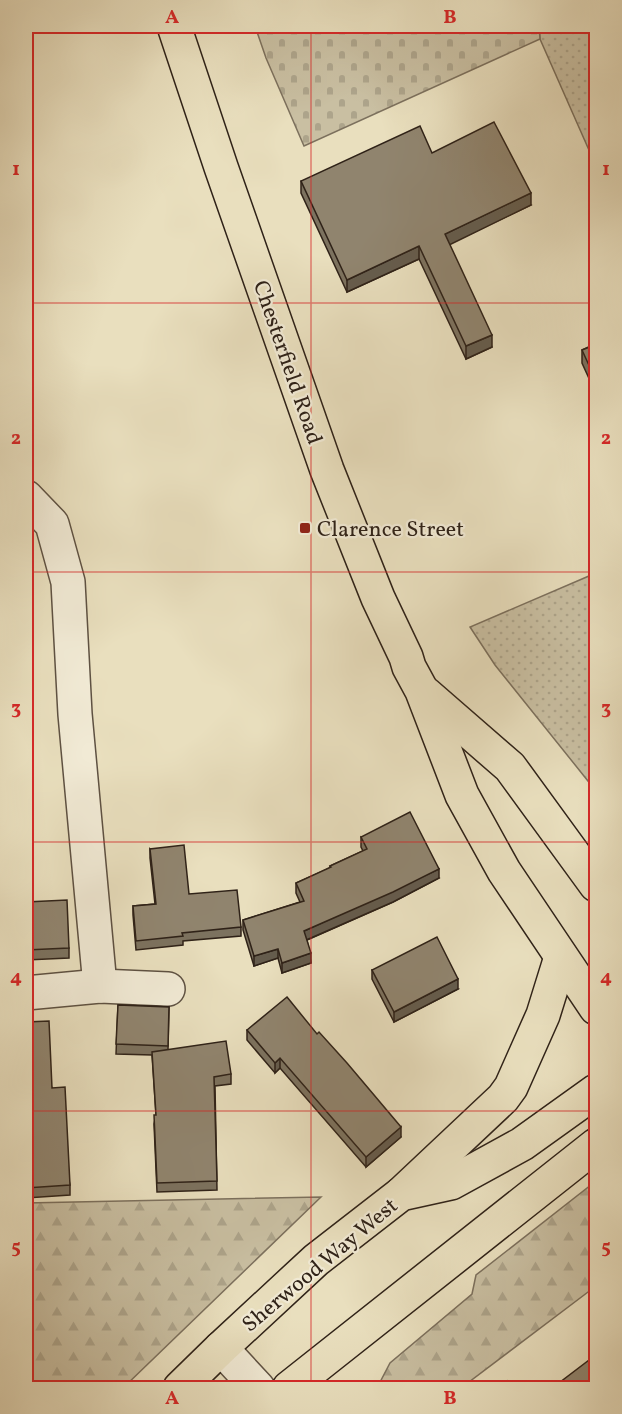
<svg xmlns="http://www.w3.org/2000/svg" width="622" height="1414" viewBox="0 0 622 1414" font-family="Vollkorn,serif">
  <style>
    .green { fill: url(#green-dots); stroke: #7c705d; stroke-width: 1.5 }
    .forest { fill: url(#forest-firs); stroke: #7c705d; stroke-width: 1.5 }
    .cemetery { fill: url(#cemetery-stones); stroke: #7c705d; stroke-width: 1.5 }
    .lines { fill: none; stroke-linecap: round; stroke-linejoin: round }
    .minor-casing { stroke: #5e5142; stroke-width: 36 }
    .trunk-casing { stroke: #2f2218; stroke-width: 36 }
    .minor { stroke: #f1ead5; stroke-width: 33 }
    .trunk { stroke: #e9dfbe; stroke-width: 33 }
    .wall { fill: #7c725f; stroke: #2f2218; stroke-width: 1.5 }
    .shaded-wall { fill: #655c4d; stroke: #2f2218; stroke-width: 1.5 }
    .building { fill: #90846e; stroke: #2f2218; stroke-width: 1.5 }
    .grid { fill: none; stroke: #d62828; stroke-width: 1.5; stroke-opacity: 0.55 }
    .poi-dot { fill: #8f2418; stroke: #f1ead5; stroke-width: 2 }
    .labels { text-anchor: middle; stroke-width: 4.5; stroke-linejoin: round; paint-order: stroke }
    .street-label { font-size: 22px; fill: #2f2218; stroke: #f1ead5 }
    .poi-label { font-size: 22px; fill: #2f2218; stroke: #f1ead5; text-anchor: start }
    .neatline { fill: none; stroke: #d62828; stroke-width: 2 }
    .grid-label { font-size: 20px; text-anchor: middle; font-weight: bold; fill: #d62828 }
  </style>
  <defs>
    <pattern id="green-dots" width="8" height="8" patternUnits="userSpaceOnUse" patternTransform="scale(1.5)"><rect width="8" height="8" fill="#c9bfa2"/><path d="M2 2h.1M6 6h.1" fill="none" stroke="#ada48b" stroke-width="1.8" stroke-linecap="round"/></pattern>
    <pattern id="forest-firs" width="22" height="20" patternUnits="userSpaceOnUse" patternTransform="scale(1.5)"><rect width="22" height="20" fill="#c9bfa2"/><path d="M5 1l3.5 6h-7zM16 11l3.5 6h-7z" fill="#ada48b"/></pattern>
    <pattern id="cemetery-stones" width="16" height="16" patternUnits="userSpaceOnUse" patternTransform="scale(1.5)"><rect width="16" height="16" fill="#c9bfa2"/><path d="M2 7V4a2 2 0 0 1 4 0v3zM10 15v-3a2 2 0 0 1 4 0v3z" fill="#ada48b"/></pattern>
  </defs>
  <rect width="100%" height="100%" fill="#e9dfbe"/>
  <filter id="stains"><feTurbulence type="fractalNoise" baseFrequency=".00333" numOctaves="4"/><feColorMatrix values="0 0 0 0 .2 0 0 0 0 .09 0 0 0 0 .02 0 0 0 .5 -.17"/></filter>
  <radialGradient id="worn" r=".72"><stop offset=".6" stop-color="#630" stop-opacity="0"/><stop offset="1" stop-color="#630" stop-opacity=".3"/></radialGradient>
  <!-- green -->
  <g class="green">
    <polygon points="539,26 596,26 596,166 540,39"/>
    <polygon points="596,573 596,791 495,665 470,627"/>
  </g>
  <!-- forest -->
  <g class="forest">
    <polygon points="596,1181 596,1286 461,1388 377,1388 390,1363 472,1294 476,1275"/>
    <polygon points="321,1197 123,1388 26,1388 26,1203"/>
  </g>
  <!-- cemetery -->
  <polygon class="cemetery" points="255,26 539,26 540,39 304,146 266,58"/>
  <g class="lines">
    <defs>
      <g id="minor">
        <polyline points="26,497 52,524 68,582 75,714 100,986"/>
        <polyline points="26,993 100,986 168,989"/>
        <polyline points="221,1348 258,1388"/>
      </g>
      <g id="trunk">
        <polyline points="174,26 221,167 327,470 378,598 406,657 409,667 422,691 462,795 504,871 596,1008"/>
        <polyline points="426,694 510,767 596,885"/>
        <polyline points="402,1193 503,1098 511,1087 543,1015 561,957"/>
        <polyline points="180,1388 221,1348 316,1260 401,1194 451,1183 522,1144 596,1091"/>
        <polyline points="289,1388 596,1145"/>
      </g>
    </defs>
    <!-- minor casing -->
    <use href="#minor" class="minor-casing"/>
    <!-- trunk casing -->
    <use href="#trunk" class="trunk-casing"/>
    <!-- minor -->
    <use href="#minor" class="minor"/>
    <!-- trunk -->
    <use href="#trunk" class="trunk"/>
  </g>
  <!-- wall -->
  <g class="wall">
    <polygon points="432,153 531,205 449,244 492,347 466,359 419,259 347,292 301,193 301,181"/>
    <polygon points="597,329 597,396 582,363 582,350 593,345 593,330"/>
    <polygon points="361,837 439,878 393,902 307,940 311,963 282,973 278,958 254,966 243,930 243,920 300,902 296,893 296,883 330,868 330,866 363,851 361,847"/>
    <polygon points="150,849 189,894 241,927 241,936 183,941 183,945 136,950 133,915 133,906 155,904 150,858"/>
    <polygon points="26,902 69,948 69,958 26,960"/>
    <polygon points="372,970 458,989 394,1022 372,979"/>
    <polygon points="118,1005 169,1007 168,1050 231,1074 231,1084 215,1086 217,1190 157,1192 154,1124 156,1115 152,1055 116,1054"/>
    <polygon points="26,1022 52,1088 70,1185 70,1195 26,1198"/>
    <polygon points="247,1030 317,1034 401,1137 366,1167 280,1068 275,1073 247,1040"/>
  </g>
  <!-- shaded-wall -->
  <g class="shaded-wall">
    <polygon points="531,193 531,205 445,247 445,234"/>
    <polygon points="419,246 419,259 347,292 347,280"/>
    <polygon points="492,335 492,347 466,359 466,346"/>
    <polygon points="439,869 439,878 393,902 304,941 304,931"/>
    <polygon points="278,949 278,958 254,966 254,956"/>
    <polygon points="311,953 311,963 282,973 282,963"/>
    <polygon points="458,979 458,989 394,1022 394,1012"/>
    <polygon points="280,1058 280,1068 275,1073 275,1063"/>
    <polygon points="401,1127 401,1137 366,1167 366,1157"/>
  </g>
  <!-- building -->
  <g class="building">
    <polygon points="494,122 531,193 445,234 492,335 466,346 419,246 347,280 301,181 420,126 432,153"/>
    <polygon points="597,329 597,339 593,330"/>
    <polygon points="597,344 597,383 582,350"/>
    <polygon points="410,812 439,869 393,892 304,931 311,953 282,963 278,949 254,956 243,920 304,901 296,883 331,867 330,866 367,849 361,837"/>
    <polygon points="184,845 189,894 237,890 241,927 182,933 183,936 136,941 133,906 156,904 150,849"/>
    <polygon points="67,900 69,948 26,950 26,902"/>
    <polygon points="437,937 458,979 394,1012 372,970"/>
    <polygon points="287,997 317,1034 319,1032 347,1063 401,1127 366,1157 280,1058 275,1063 247,1030"/>
    <polygon points="118,1005 169,1007 168,1046 116,1044"/>
    <polygon points="49,1021 52,1088 65,1087 70,1185 26,1188 26,1022"/>
    <polygon points="226,1041 231,1074 214,1077 217,1181 157,1183 154,1115 156,1115 152,1052"/>
    <polygon points="597,1354 597,1389 551,1389"/>
    <polygon points="507,1381 512,1389 498,1389"/>
  </g>
  <!-- grid -->
  <path class="grid" d="M311 26V1388M26 303H596M26 572H596M26 842H596M26 1111H596"/>
  <!-- markers -->
  <rect class="poi-dot" x="299" y="522" width="12" height="12" rx="3"/>
  <g class="labels">
    <!-- street labels -->
    <g class="street-label">
      <text transform="translate(289 362) rotate(71)" y="8">Chesterfield Road</text>
      <text transform="translate(319 1264) rotate(-40)" y="8">Sherwood Way West</text>
    </g>
    <!-- poi labels -->
    <g class="poi-label">
      <text x="317" y="536">Clarence Street</text>
    </g>
  </g>
  <!-- margin -->
  <rect width="622" height="1414" fill="none" stroke="#e9dfbe" stroke-width="66"/>
  <rect x="33" y="33" width="556" height="1348" class="neatline"/>
  <g class="grid-label">
    <text x="172" y="23">A</text>
    <text x="450" y="23">B</text>
    <text x="16" y="175">1</text>
    <text x="606" y="175">1</text>
    <text x="16" y="444">2</text>
    <text x="606" y="444">2</text>
    <text x="16" y="714">3</text>
    <text x="606" y="714">3</text>
    <text x="16" y="983">4</text>
    <text x="606" y="983">4</text>
    <text x="16" y="1253">5</text>
    <text x="606" y="1253">5</text>
    <text x="172" y="1404">A</text>
    <text x="450" y="1404">B</text>
  </g>
  <rect width="100%" height="100%" filter="url(#stains)"/>
  <rect width="100%" height="100%" fill="url(#worn)"/>
</svg>
